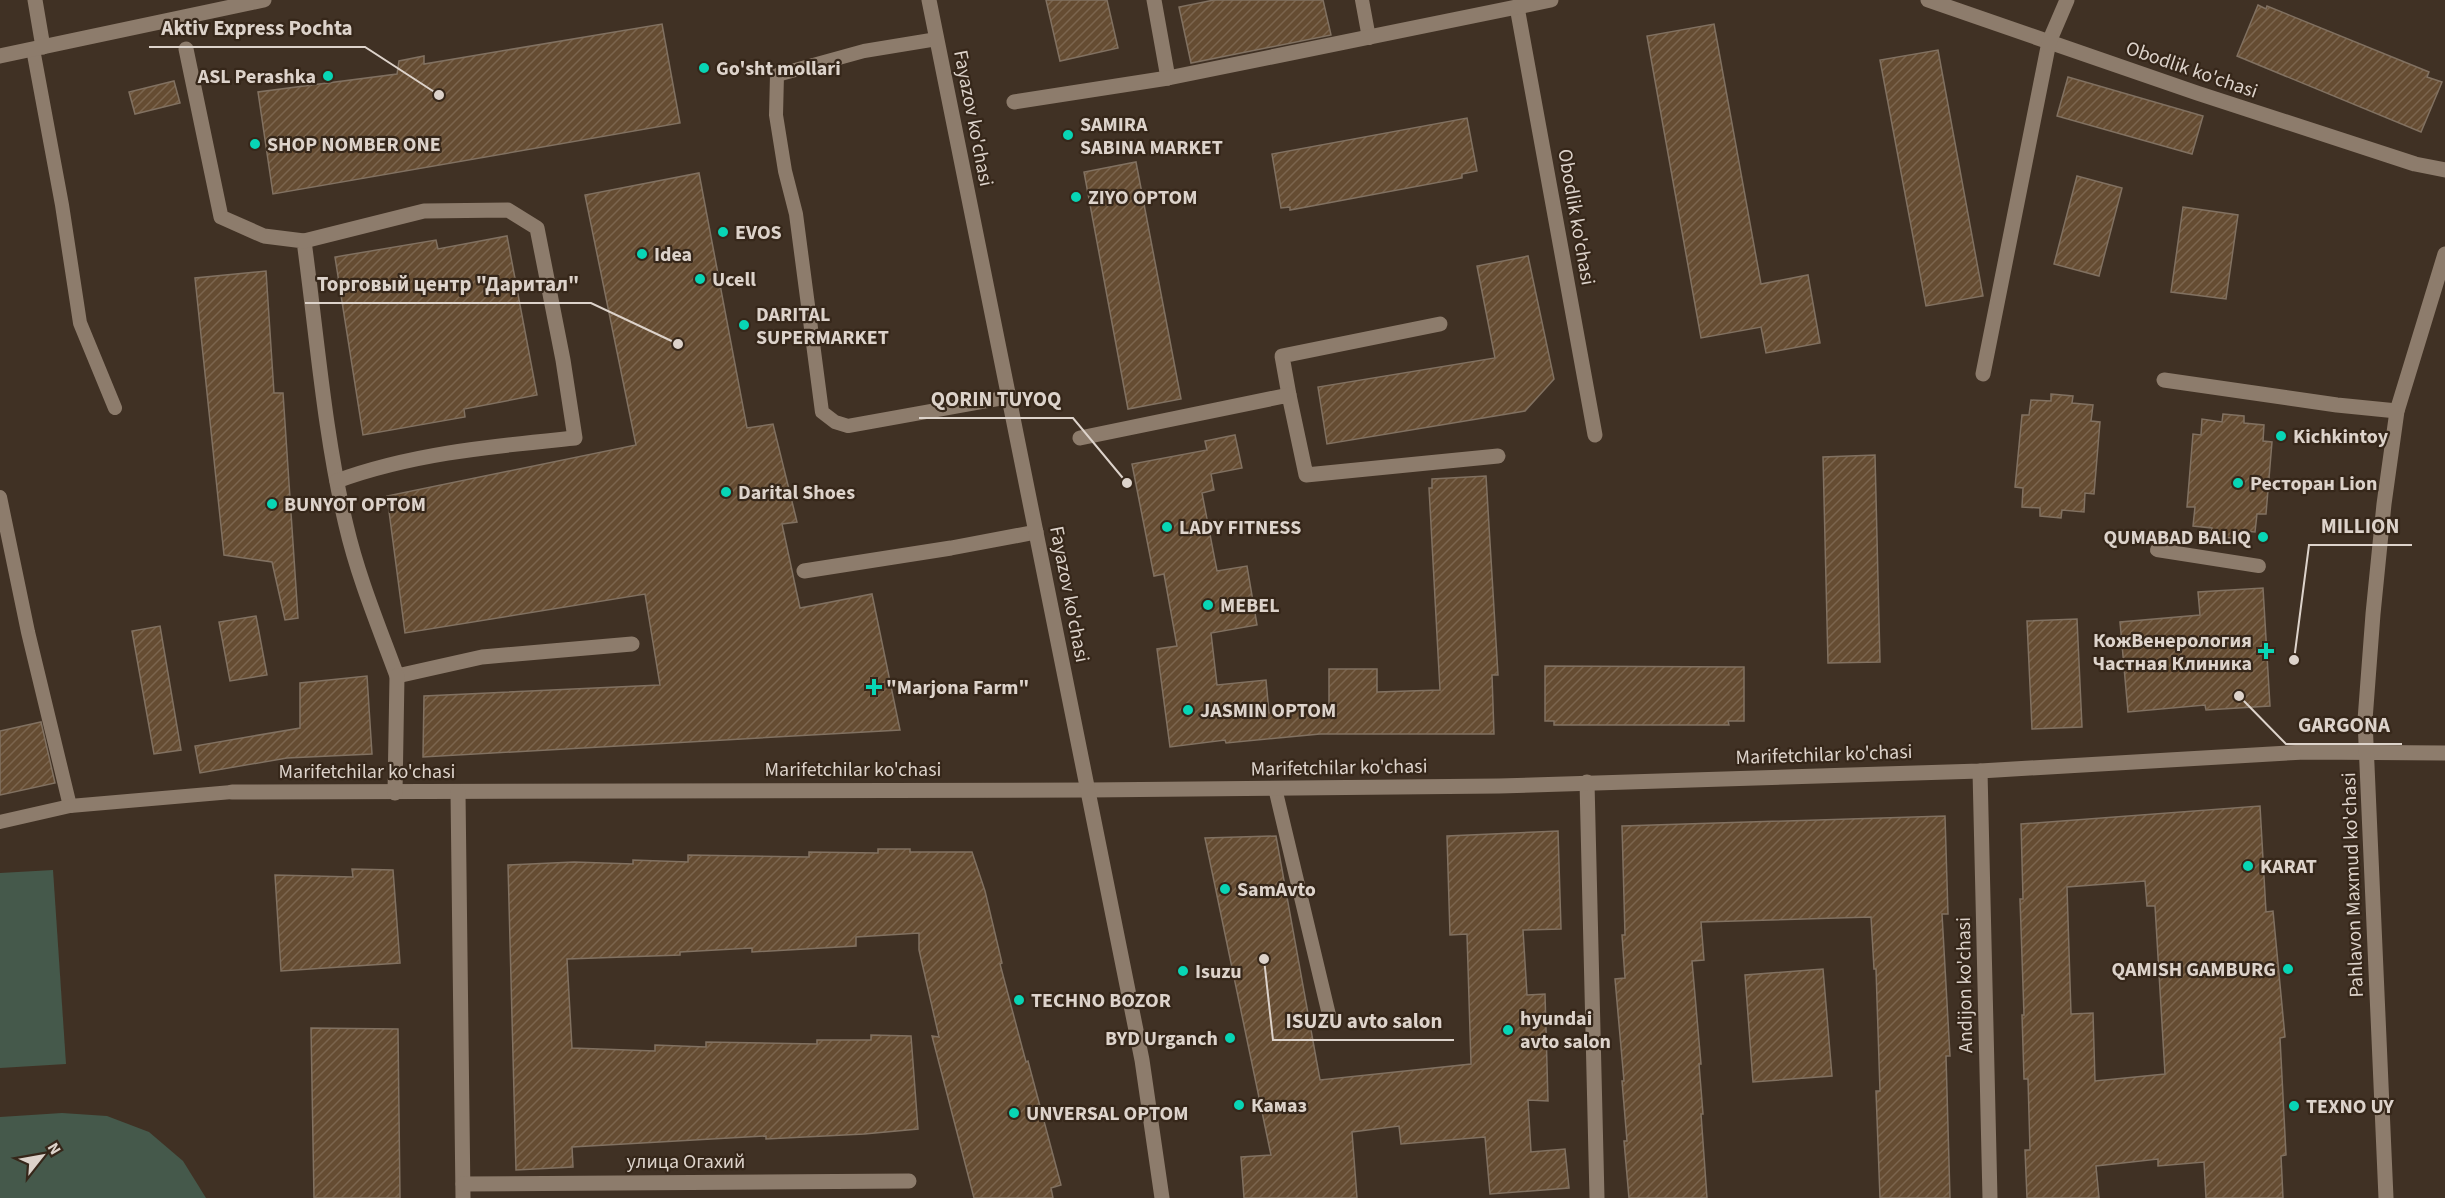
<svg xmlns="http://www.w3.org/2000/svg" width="2445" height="1198" viewBox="0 0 2445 1198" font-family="'Source Sans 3',sans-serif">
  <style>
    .green { fill: #45594b }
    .building { fill: url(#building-hatch); stroke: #817161; stroke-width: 1.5; fill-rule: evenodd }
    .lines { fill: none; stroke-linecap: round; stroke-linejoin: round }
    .lane { stroke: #8d7c6c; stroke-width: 14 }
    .street { stroke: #8d7c6c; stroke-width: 15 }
    .secondary { stroke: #8d7c6c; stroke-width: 15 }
    .poi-dot { fill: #08d5b5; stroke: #36271a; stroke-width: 2 }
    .labels { text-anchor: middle; stroke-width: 4.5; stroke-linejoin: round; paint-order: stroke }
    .poi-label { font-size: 20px; font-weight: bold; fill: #ddd3cb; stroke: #36271a; text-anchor: start }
    .street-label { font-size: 20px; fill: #ddd3cb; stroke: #36271a }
    .leader { fill: none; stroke: #ddd3cb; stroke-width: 2 }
    .callout-dot { fill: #ddd3cb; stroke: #36271a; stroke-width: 2 }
    .callout-label { font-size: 21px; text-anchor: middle; font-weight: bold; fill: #ddd3cb; stroke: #36271a; stroke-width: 4.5; stroke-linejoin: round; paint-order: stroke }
  </style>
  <defs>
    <pattern id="building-hatch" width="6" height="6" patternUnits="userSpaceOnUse" patternTransform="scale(1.5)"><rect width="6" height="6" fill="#654c32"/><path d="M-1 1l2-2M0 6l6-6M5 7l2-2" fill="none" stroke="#7b654e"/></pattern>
  </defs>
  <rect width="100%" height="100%" fill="#403124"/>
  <!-- green -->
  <g class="green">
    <polygon points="53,870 66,1064 0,1068 0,873"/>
    <polygon points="62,1113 107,1116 149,1132 183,1161 206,1198 0,1198 0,1117"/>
  </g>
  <!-- building -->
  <g class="building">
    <polygon points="1046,0 1107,0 1118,48 1060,61"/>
    <polygon points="1214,0 1323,0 1331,35 1191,63 1179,7"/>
    <polygon points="2258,5 2266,9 2267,6 2429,72 2427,77 2442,82 2421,132 2237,56"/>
    <polygon points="662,24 680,123 273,194 258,92 397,74 399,61 424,56 424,64"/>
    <polygon points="1714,24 1761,284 1808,275 1820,343 1766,353 1761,327 1701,338 1647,36"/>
    <polygon points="1938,50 1983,296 1926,306 1880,60"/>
    <polygon points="2068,77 2203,116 2192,154 2057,116"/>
    <polygon points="174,81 180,103 135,114 129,92"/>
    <polygon points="1467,118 1477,171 1462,174 1462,178 1290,210 1290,207 1281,208 1272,154"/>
    <polygon points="1136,162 1181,399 1128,409 1084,172"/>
    <polygon points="699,173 747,428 773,424 797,522 782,524 800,608 872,594 900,730 423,757 424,696 660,685 645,594 405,633 387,496 636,445 585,195"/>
    <polygon points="2077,176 2122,188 2099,276 2054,264"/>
    <polygon points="2183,207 2238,215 2226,299 2171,292"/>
    <polygon points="507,236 537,395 464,409 465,417 363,435 335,257 436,240 438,249"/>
    <polygon points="1528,256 1554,379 1525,411 1327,444 1318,387 1495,358 1477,266"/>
    <polygon points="266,271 274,393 283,393 298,618 285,620 272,562 224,555 195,278"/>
    <polygon points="2051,394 2073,396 2072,403 2093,405 2091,421 2100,422 2094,494 2085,493 2084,512 2062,510 2061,518 2040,516 2040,508 2022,507 2023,488 2015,487 2022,415 2029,415 2031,400 2051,401"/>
    <polygon points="2223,414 2244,416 2244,423 2264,425 2263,441 2272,442 2266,514 2257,514 2255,532 2233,530 2232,538 2211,536 2212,528 2193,526 2195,507 2187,507 2193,434 2201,435 2202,419 2222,422"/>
    <polygon points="1235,435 1242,468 1211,474 1214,490 1202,493 1217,571 1247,566 1257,625 1211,633 1217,685 1266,680 1269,713 1329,707 1329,669 1377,669 1377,692 1440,690 1429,488 1432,488 1432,479 1486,476 1498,675 1492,675 1494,734 1320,734 1226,743 1225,740 1170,747 1157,649 1177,646 1164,574 1154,576 1132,464 1207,450 1205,441"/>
    <polygon points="1875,455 1880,662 1828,663 1823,457"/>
    <polygon points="2263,588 2270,706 2206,710 2205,705 2128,712 2120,622 2200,615 2198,592"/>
    <polygon points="256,616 267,675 230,681 219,622"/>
    <polygon points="2077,619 2082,727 2032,729 2027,621"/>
    <polygon points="160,626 181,750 154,754 132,631"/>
    <polygon points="1545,666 1744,667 1744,721 1728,721 1729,725 1554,725 1554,721 1545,721"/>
    <polygon points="367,676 372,754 287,758 200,773 195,746 300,728 300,683"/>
    <polygon points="41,722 55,783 0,795 0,731"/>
    <path d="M2260 806 2266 912 2273 911 2285 1037 2280 1038 2286 1155 2281 1156 2283 1198H2206L2204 1162 2158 1166V1159L2096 1166 2099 1198H2027L2025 1150H2030L2028 1079H2024L2022 1015H2024L2020 899H2023L2021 824ZM2145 881 2147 906H2155L2165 1074 2095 1081 2093 1013 2071 1014 2067 887Z"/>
    <polygon points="1945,816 1948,914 1942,914 1950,1056 1946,1056 1950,1198 1880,1198 1876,1091 1880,1091 1876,969 1874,969 1871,917 1701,922 1704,960 1692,961 1701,1064 1699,1064 1703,1114 1701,1114 1707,1198 1629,1198 1624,1141 1627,1141 1622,1081 1624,1081 1615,979 1625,978 1622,935 1625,935 1622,826"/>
    <polygon points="1558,831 1561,929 1523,930 1527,995 1545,994 1548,1101 1528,1100 1531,1152 1565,1149 1569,1188 1490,1194 1485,1137 1401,1144 1399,1126 1352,1132 1357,1198 1244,1198 1241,1157 1271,1155 1205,838 1276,836 1320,1080 1471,1064 1467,934 1450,935 1447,836"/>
    <polygon points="878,849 910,849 910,852 972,852 985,891 1002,963 1000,964 1026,1062 1028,1061 1061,1185 1051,1188 1053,1198 974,1198 932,1036 939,1037 919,950 919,933 856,937 856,946 752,952 752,948 680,952 680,955 567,959 572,1048 655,1051 655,1045 706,1047 706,1042 817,1044 817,1040 871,1040 871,1035 911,1036 918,1129 864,1134 766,1139 766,1136 572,1147 573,1167 516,1170 508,865 574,862 633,864 633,860 688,862 688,855 809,857 809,852 878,853"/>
    <polygon points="352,869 393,870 400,963 281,971 275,875 353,877"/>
    <polygon points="1823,969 1832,1076 1753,1082 1745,975"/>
    <polygon points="311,1028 398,1029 400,1198 314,1198"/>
  </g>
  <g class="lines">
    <!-- lane -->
    <g class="lane">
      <polyline points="1362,0 1369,38"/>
      <polyline points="937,39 864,51 777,75 776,115 785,171 796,214 822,412 835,422 848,426 1009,397"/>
      <polyline points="33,49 62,205 80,323 115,408"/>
      <polyline points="0,497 28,632 70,806"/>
      <polyline points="2157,550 2259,566"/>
      <polyline points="1275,788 1330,1019"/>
      <polyline points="0,822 70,806 232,792"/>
    </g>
    <!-- street -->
    <g class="street">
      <polyline points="35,0 43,47"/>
      <polyline points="1154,0 1168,78"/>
      <polyline points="1928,0 2197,93 2415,164 2445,170"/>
      <polyline points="1517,7 1595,435"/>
      <path d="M186 49 221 217 264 236 304 241C317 336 324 432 346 525 358 577 379 627 397 676L482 657 632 644"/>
      <polyline points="1014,102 1168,78 1551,0"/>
      <path d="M304 241 424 211 508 210 537 228 563 360 575 438C496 446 413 453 337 481"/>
      <polyline points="1983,374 2049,42 2067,0"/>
      <polyline points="2164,380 2337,405 2397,411"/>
      <polyline points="1289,395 1282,356 1440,324"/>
      <polyline points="1080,438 1289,395 1306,475 1498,456"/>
      <polyline points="804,571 951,548 1036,532"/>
      <polyline points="1980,771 1990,1198"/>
      <polyline points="1587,782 1597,1198"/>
      <polyline points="232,792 1088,790 1499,786 1980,771 2305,752 2445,753"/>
      <polyline points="458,792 463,1198"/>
      <polyline points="395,793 397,676"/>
      <polyline points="463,1184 909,1181"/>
    </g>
    <!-- secondary -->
    <g class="secondary">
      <polyline points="929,0 1142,1060 1162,1198"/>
      <polyline points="0,56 264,0"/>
      <polyline points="2386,1198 2365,720 2373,614 2384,504 2397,411 2445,254"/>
    </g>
  </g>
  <!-- markers -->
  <g class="poi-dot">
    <circle cx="704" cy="68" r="6"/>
    <circle cx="328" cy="76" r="6"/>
    <circle cx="1068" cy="135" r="6"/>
    <circle cx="255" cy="144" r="6"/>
    <circle cx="1076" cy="197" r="6"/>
    <circle cx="723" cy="232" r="6"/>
    <circle cx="642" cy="254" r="6"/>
    <circle cx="700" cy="279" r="6"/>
    <circle cx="744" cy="325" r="6"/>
    <circle cx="2281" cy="436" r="6"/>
    <circle cx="2238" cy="483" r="6"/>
    <circle cx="726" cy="492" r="6"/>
    <circle cx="272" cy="504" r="6"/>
    <circle cx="1167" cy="527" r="6"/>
    <circle cx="2263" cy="537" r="6"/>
    <circle cx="1208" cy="605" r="6"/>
    <path d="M2263 642h6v6h6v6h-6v6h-6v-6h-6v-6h6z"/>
    <path d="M871 678h6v6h6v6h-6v6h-6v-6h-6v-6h6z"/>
    <circle cx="1188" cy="710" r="6"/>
    <circle cx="2248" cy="866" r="6"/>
    <circle cx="1225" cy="889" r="6"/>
    <circle cx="2288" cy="969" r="6"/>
    <circle cx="1183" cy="971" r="6"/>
    <circle cx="1019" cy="1000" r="6"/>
    <circle cx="1508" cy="1030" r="6"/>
    <circle cx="1230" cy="1038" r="6"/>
    <circle cx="1239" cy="1105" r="6"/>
    <circle cx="2294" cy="1106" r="6"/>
    <circle cx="1014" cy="1113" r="6"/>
  </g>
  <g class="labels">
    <!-- poi labels -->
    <g class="poi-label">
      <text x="716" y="75">Go'sht mollari</text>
      <text x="316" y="83" text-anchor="end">ASL Perashka</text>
      <text x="1080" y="131">SAMIRA<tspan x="1080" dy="23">SABINA MARKET</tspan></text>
      <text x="267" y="151">SHOP NOMBER ONE</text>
      <text x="1088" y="204">ZIYO OPTOM</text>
      <text x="735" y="239">EVOS</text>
      <text x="654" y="261">Idea</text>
      <text x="712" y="286">Ucell</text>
      <text x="756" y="321">DARITAL<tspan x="756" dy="23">SUPERMARKET</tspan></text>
      <text x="2293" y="443">Kichkintoy</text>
      <text x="2250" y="490">Ресторан Lion</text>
      <text x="738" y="499">Darital Shoes</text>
      <text x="284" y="511">BUNYOT OPTOM</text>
      <text x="1179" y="534">LADY FITNESS</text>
      <text x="2251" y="544" text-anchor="end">QUMABAD BALIQ</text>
      <text x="1220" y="612">MEBEL</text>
      <text x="2252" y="647" text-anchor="end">КожВенерология<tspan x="2252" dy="23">Частная Клиника</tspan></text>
      <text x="886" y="694">"Marjona Farm"</text>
      <text x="1200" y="717">JASMIN OPTOM</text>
      <text x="2260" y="873">KARAT</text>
      <text x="1237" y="896">SamAvto</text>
      <text x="2276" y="976" text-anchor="end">QAMISH GAMBURG</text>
      <text x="1195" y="978">Isuzu</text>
      <text x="1031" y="1007">TECHNO BOZOR</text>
      <text x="1520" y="1025">hyundai<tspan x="1520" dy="23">avto salon</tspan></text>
      <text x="1218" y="1045" text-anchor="end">BYD Urganch</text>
      <text x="1251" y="1112">Камаз</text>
      <text x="2306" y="1113">TEXNO UY</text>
      <text x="1026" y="1120">UNVERSAL OPTOM</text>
    </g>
    <!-- street labels -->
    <g class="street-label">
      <text transform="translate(2192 69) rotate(19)" y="7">Obodlik ko'chasi</text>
      <text transform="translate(974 118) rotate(79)" y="7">Fayazov ko'chasi</text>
      <text transform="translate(1577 217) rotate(80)" y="7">Obodlik ko'chasi</text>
      <text transform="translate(1070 594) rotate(79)" y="7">Fayazov ko'chasi</text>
      <text transform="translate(1824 754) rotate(-2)" y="7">Marifetchilar ko'chasi</text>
      <text transform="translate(1339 767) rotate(-1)" y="7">Marifetchilar ko'chasi</text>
      <text x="853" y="776">Marifetchilar ko'chasi</text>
      <text x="367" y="778">Marifetchilar ko'chasi</text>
      <text transform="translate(2352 885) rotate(-92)" y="7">Pahlavon Maxmud ko'chasi</text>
      <text transform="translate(1964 985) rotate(-91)" y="7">Andijon ko'chasi</text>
      <text x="686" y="1168">улица Огахий</text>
    </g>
  </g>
  <!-- callouts -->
  <path class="leader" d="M439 95L365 47H149M678 344L591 303H305M1127 483L1073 418H919M2294 660L2309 545H2412M2239 696L2286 744H2402M1264 959L1273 1040H1454"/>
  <g class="callout-dot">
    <circle cx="439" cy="95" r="6"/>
    <circle cx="678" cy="344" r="6"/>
    <circle cx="1127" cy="483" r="6"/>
    <circle cx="2294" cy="660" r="6"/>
    <circle cx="2239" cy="696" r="6"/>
    <circle cx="1264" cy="959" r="6"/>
  </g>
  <g class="callout-label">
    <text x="257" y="35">Aktiv Express Pochta</text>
    <text x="448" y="291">Торговый центр "Даритал"</text>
    <text x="996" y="406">QORIN TUYOQ</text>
    <text x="2360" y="533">MILLION</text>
    <text x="2344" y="732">GARGONA</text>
    <text x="1364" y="1028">ISUZU avto salon</text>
  </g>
  <!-- north arrow -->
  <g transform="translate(42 1156) rotate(59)" stroke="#36271a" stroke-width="4.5" paint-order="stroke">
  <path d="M0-4.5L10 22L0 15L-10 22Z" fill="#ddd3cb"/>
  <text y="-9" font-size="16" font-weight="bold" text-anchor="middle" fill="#ddd3cb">N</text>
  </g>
</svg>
